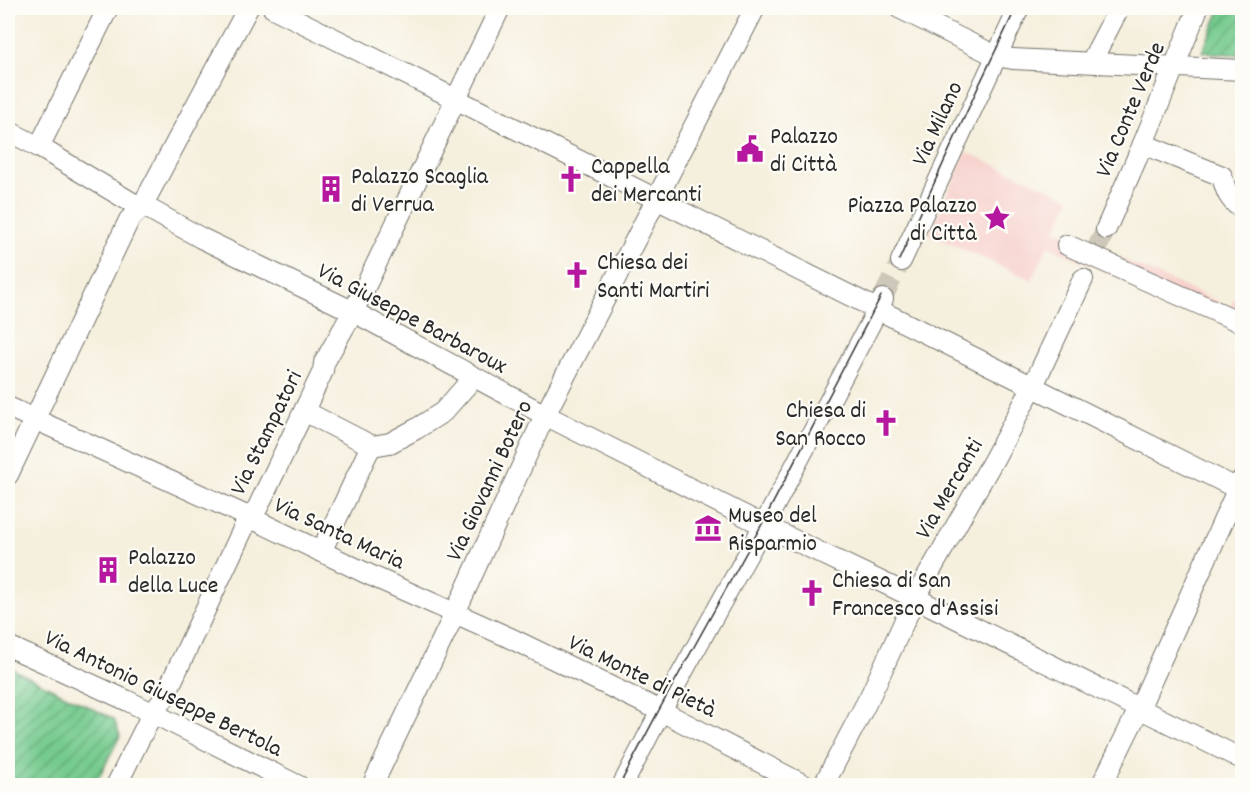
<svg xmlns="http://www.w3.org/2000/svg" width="1250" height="793" viewBox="0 0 1250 793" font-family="Dekko,sans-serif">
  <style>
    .built { fill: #f7d0cc }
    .garden { fill: url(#garden-furrows); stroke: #507a5c; stroke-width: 1.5 }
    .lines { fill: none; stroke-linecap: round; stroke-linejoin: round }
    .minor-tunnel { stroke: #cdc8b9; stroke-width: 20; stroke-dasharray: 20 10; stroke-linecap: butt }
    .minor-casing { stroke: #727069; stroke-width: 22 }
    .minor { stroke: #fff; stroke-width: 20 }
    .tram { stroke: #2b2b2b; stroke-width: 1.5 }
    .labels { text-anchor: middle; stroke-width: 4.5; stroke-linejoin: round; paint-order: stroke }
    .street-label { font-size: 24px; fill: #2b2b2b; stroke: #fdfcf7 }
    .poi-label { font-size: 24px; fill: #2b2b2b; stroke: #fdfcf7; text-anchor: start }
  </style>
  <defs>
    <pattern id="garden-furrows" width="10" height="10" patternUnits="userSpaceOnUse" patternTransform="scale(1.5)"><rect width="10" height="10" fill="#74ca8e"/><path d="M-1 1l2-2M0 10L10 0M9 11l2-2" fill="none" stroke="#5fa474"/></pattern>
  </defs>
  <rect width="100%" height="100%" fill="#fdfcf7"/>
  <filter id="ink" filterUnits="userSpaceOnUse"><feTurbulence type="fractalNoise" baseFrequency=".0167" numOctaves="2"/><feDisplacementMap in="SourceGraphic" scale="12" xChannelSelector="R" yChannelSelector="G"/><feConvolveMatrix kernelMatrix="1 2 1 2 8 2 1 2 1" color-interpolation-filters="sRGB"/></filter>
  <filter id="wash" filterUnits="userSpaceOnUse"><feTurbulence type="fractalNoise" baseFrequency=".008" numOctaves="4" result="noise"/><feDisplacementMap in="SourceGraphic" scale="24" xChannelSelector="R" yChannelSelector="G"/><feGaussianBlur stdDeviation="1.35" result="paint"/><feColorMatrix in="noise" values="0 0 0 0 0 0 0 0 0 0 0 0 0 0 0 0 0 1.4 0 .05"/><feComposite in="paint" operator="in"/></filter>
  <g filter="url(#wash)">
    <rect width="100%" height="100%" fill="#f5efdd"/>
    <!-- built -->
    <polygon class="built" points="966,152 1070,198 1056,230 1230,307 1234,298 1242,301 1242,332 1048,246 1032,280 929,234"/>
    <!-- garden -->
    <g class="garden">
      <polygon points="1221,8 1242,8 1242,55 1202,52"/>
      <polygon points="8,667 114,719 120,736 95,785 8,785"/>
    </g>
  </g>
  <g filter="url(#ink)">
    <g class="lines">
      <!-- minor-tunnel -->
      <g class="minor-tunnel">
        <polyline points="1097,248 1106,229"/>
        <polyline points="883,297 901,261"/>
      </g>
      <defs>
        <g id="minor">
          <polyline points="273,8 1242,491"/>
          <polyline points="899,8 996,56 1013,59 1242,70"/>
          <polyline points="1091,62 1119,8"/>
          <polyline points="8,131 39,147 141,208"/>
          <path d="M1143 144 1222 176C1226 192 1229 200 1242 209"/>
          <polyline points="39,147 108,8"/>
          <polyline points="142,205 201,238 352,311 545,415 769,528 915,598 1242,759"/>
          <polyline points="1106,229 1143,144 1198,8"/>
          <polyline points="1067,245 1242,323"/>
          <polyline points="901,261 1019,8"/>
          <polyline points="8,407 251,518 372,576 508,637 663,712 806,786"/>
          <polyline points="304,411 372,446"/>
          <polyline points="8,475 129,220 141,208 248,8"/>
          <polyline points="321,552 367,454 372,446 390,443 416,429 443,412 474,377"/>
          <polyline points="8,646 128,701 299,786"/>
          <polyline points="116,786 152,714 163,700 244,527 258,507 323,371 324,363 355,308 500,8"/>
          <polyline points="372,786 456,611 545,415 755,8"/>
          <polyline points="622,786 662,709 764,525 878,309 883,299"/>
          <polyline points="823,786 871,694 915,598 994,459 1033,386 1083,279"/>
          <polyline points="1101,786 1139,709 1242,479"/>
        </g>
      </defs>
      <!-- minor casing -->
      <use href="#minor" class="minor-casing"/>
      <!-- minor -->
      <use href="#minor" class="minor"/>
      <!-- tram -->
      <g class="tram">
        <polyline points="899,260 980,83 1016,8"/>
        <polyline points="619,786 659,710 762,524 881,296"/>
      </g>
    </g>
  </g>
  <!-- icons -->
  <defs>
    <symbol id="civic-bare" viewBox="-9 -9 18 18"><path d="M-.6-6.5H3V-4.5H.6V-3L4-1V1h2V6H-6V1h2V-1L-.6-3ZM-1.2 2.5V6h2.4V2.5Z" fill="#b5179e" stroke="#fdfcf7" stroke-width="2.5" paint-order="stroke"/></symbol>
    <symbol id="church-bare" viewBox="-9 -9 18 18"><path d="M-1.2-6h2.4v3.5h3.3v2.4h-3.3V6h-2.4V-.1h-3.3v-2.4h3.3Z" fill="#b5179e" stroke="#fdfcf7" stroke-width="2.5" paint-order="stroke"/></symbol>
    <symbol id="building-bare" viewBox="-9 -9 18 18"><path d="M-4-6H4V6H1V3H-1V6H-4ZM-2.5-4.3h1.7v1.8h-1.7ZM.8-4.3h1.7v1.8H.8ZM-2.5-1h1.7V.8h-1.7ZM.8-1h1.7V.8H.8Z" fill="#b5179e" stroke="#fdfcf7" stroke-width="2.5" paint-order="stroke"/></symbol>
    <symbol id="sight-bare" viewBox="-9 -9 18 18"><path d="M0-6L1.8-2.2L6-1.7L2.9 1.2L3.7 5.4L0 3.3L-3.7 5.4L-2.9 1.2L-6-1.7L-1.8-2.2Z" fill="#b5179e" stroke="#fdfcf7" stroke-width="2.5" paint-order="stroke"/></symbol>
    <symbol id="museum-bare" viewBox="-9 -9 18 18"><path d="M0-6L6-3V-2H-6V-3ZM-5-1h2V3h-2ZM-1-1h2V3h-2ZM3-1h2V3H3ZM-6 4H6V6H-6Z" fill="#b5179e" stroke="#fdfcf7" stroke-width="2.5" paint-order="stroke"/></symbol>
  </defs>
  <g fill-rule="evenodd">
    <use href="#civic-bare" x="731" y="130" width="38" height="38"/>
    <use href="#church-bare" x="552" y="160" width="38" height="38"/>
    <use href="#building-bare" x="312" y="170" width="38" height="38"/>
    <use href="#sight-bare" x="978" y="199" width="38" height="38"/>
    <use href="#church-bare" x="558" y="256" width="38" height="38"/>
    <use href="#church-bare" x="867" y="404" width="38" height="38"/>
    <use href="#museum-bare" x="689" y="509" width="38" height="38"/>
    <use href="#building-bare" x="89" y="551" width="38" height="38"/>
    <use href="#church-bare" x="793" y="574" width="38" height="38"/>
  </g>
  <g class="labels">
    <!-- street labels -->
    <g class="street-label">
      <text transform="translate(1129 109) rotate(-67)" y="8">Via Conte Verde</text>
      <text transform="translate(936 123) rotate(-65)" y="8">Via Milano</text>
      <text transform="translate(413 317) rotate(28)" y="8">Via Giuseppe Barbaroux</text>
      <text transform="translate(265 432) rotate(-64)" y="8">Via Stampatori</text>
      <text transform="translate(488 480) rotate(-65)" y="8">Via Giovanni Botero</text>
      <text transform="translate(948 488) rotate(-60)" y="8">Via Mercanti</text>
      <text transform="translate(340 532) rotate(25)" y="8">Via Santa Maria</text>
      <text transform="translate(643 675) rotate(26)" y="8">Via Monte di Pietà</text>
      <text transform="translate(164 692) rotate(26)" y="8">Via Antonio Giuseppe Bertola</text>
    </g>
    <!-- poi labels -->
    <g class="poi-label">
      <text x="770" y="143">Palazzo<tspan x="770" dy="28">di Città</tspan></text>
      <text x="591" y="173">Cappella<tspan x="591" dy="28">dei Mercanti</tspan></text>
      <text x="351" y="183">Palazzo Scaglia<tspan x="351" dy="28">di Verrua</tspan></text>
      <text x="977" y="212" text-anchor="end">Piazza Palazzo<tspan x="977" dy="28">di Città</tspan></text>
      <text x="597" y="269">Chiesa dei<tspan x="597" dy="28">Santi Martiri</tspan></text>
      <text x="866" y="417" text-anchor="end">Chiesa di<tspan x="866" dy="28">San Rocco</tspan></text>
      <text x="728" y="522">Museo del<tspan x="728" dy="28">Risparmio</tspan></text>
      <text x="128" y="564">Palazzo<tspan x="128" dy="28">della Luce</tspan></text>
      <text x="832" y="587">Chiesa di San<tspan x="832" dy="28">Francesco d'Assisi</tspan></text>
    </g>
  </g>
  <!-- margin -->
  <rect width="1250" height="793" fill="none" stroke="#fdfcf7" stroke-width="30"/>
</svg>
